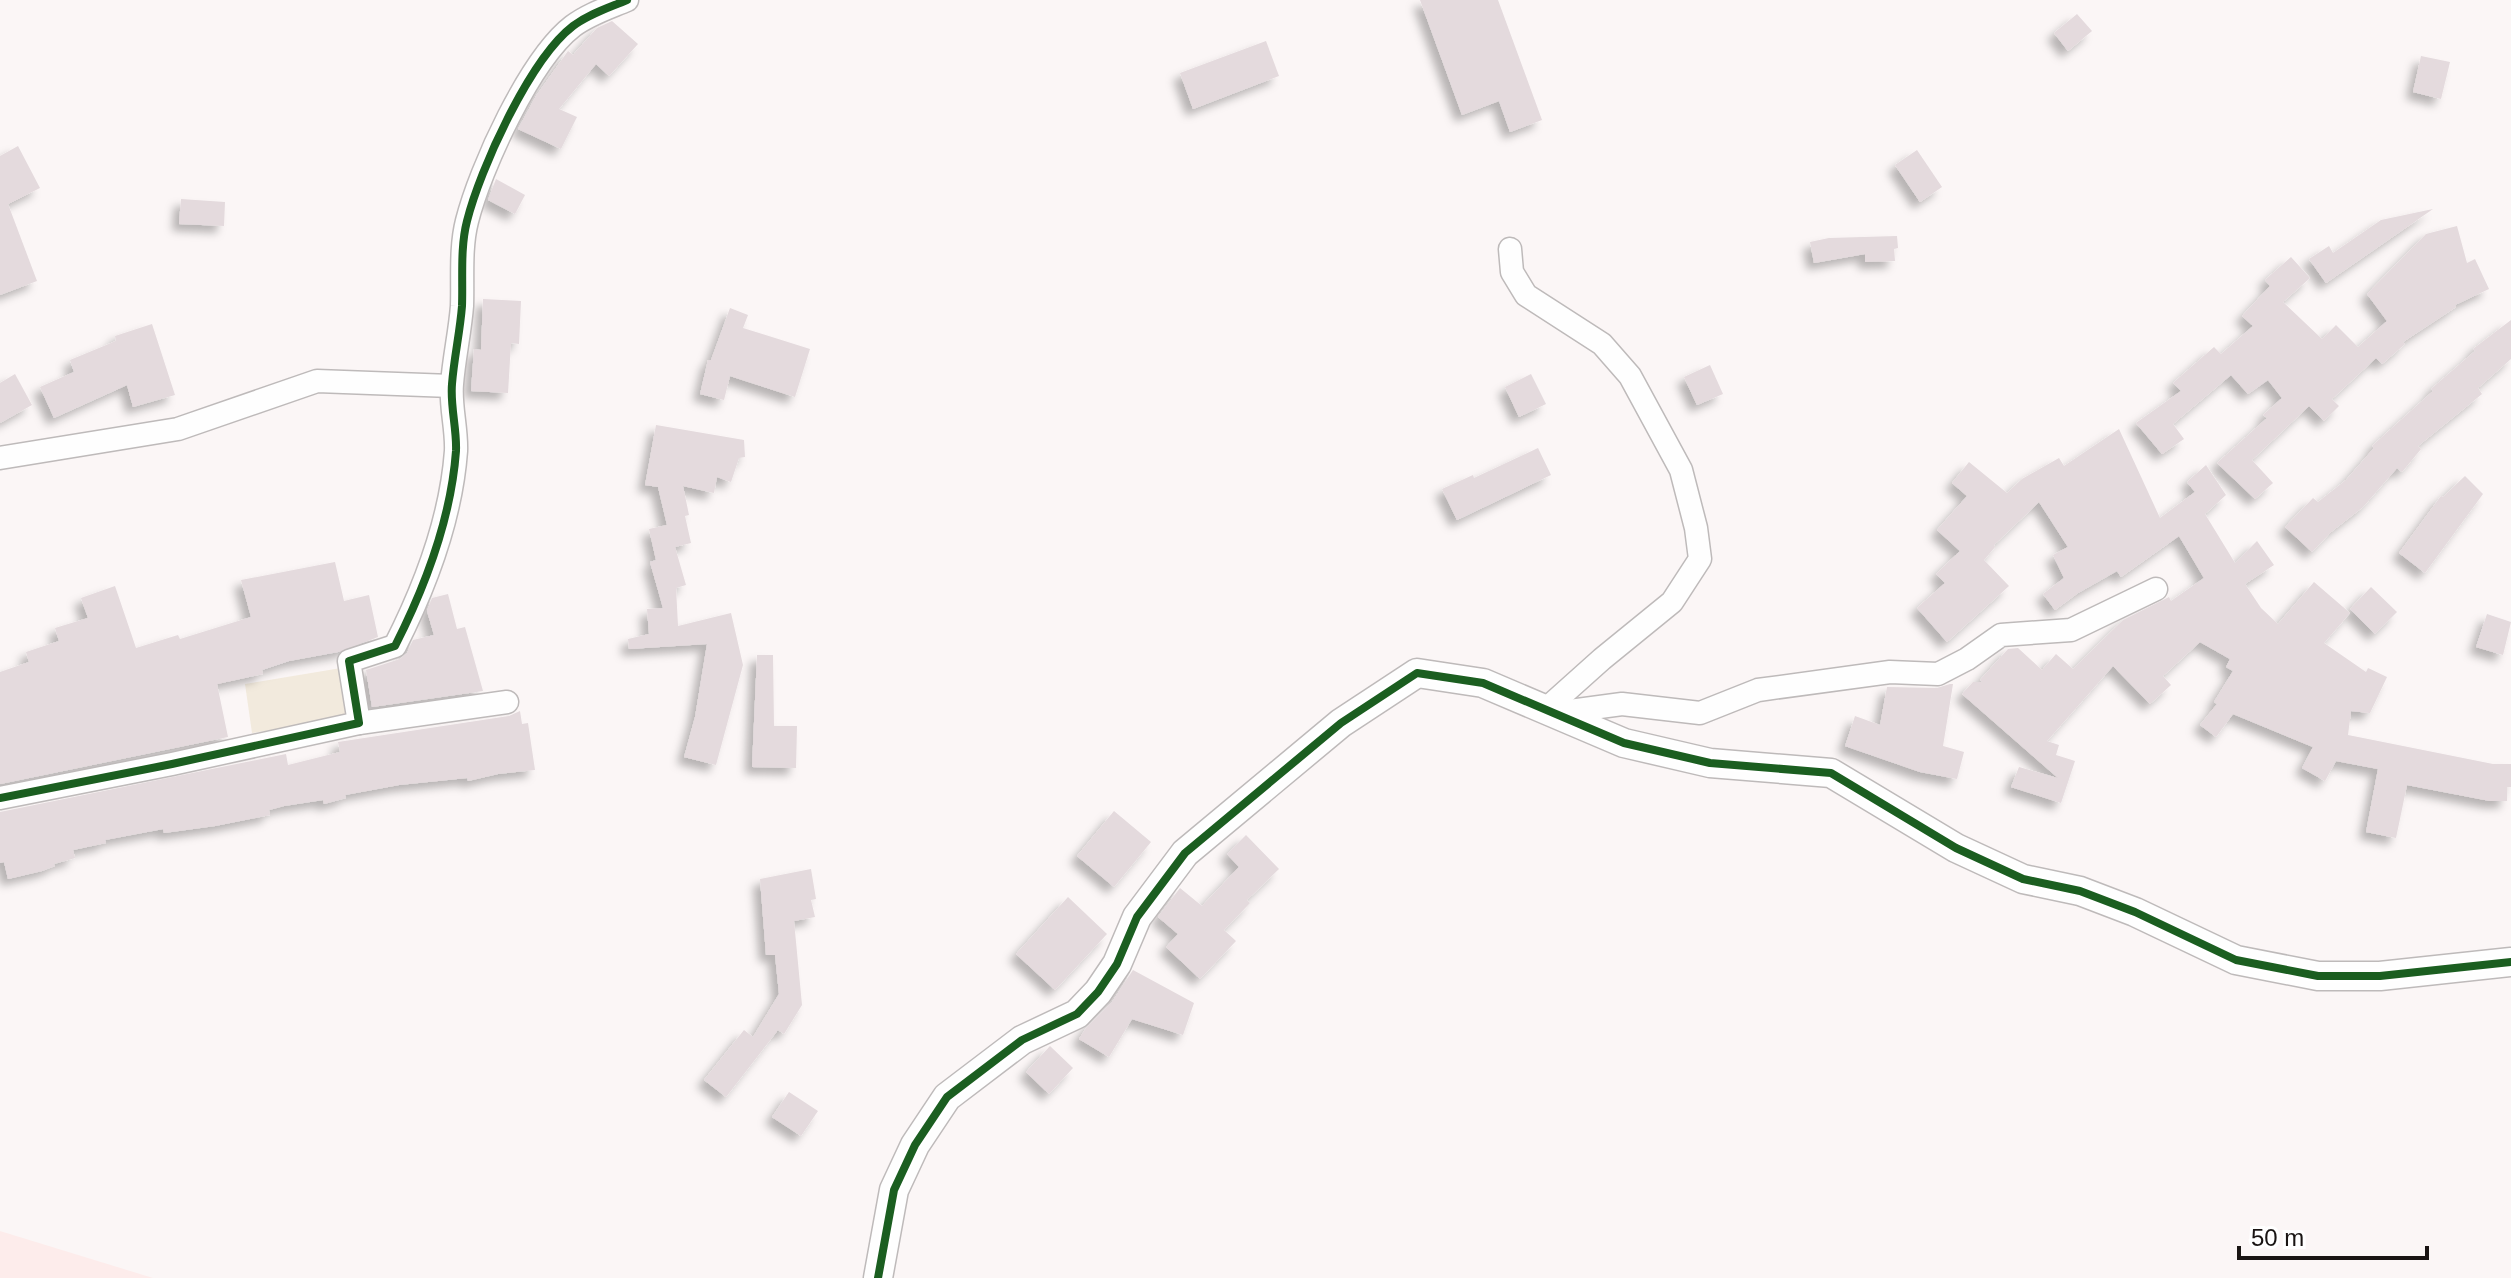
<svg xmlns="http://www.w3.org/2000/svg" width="2511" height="1278" viewBox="0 0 2511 1278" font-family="Helvetica,sans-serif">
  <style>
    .built { fill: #fdeceb }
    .green { fill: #f2eadd }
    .building { fill: #e4dadd; filter: url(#shadow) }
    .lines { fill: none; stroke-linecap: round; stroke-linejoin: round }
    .minor-casing { stroke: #bebaba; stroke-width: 25 }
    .tertiary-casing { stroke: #bebaba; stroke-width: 31 }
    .minor { stroke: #fefefe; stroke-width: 22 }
    .tertiary { stroke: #fefefe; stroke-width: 28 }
    .cycleway-casing { stroke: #fff; stroke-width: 13 }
    .cycleway { stroke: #1b5e20; stroke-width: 8 }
  </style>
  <defs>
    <filter id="shadow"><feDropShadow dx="-7" dy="7" stdDeviation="4" flood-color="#0004"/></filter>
  </defs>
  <rect width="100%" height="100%" fill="#fbf6f6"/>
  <!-- built -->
  <polygon class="built" points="0,1231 153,1278 0,1278"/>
  <!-- green -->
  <polygon class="green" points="347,667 355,717 252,733 245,684"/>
  <!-- building -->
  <g class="building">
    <polygon points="1420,0 1498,0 1542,120 1510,132 1499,101 1462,115"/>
    <polygon points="2077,14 2092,31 2068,51 2054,33"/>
    <polygon points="612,21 638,44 609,76 596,64 559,109 577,117 561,149 518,129 536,96 568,51 573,55 597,28"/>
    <polygon points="1266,41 1279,76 1193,109 1180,73"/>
    <polygon points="2421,56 2450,62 2441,99 2413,92"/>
    <polygon points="18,146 40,188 8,204 37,281 0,295 0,156"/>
    <polygon points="1917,150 1942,187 1920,202 1895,165"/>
    <polygon points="496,179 525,195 515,214 488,200"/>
    <polygon points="181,199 225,202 224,226 179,224"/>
    <polygon points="2433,209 2326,283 2309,259 2329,246 2333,253 2381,220"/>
    <polygon points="2457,226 2467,263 2475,259 2489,289 2455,305 2456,307 2403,342 2405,344 2382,364 2376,358 2332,399 2339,406 2324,421 2309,406 2252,460 2273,483 2255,499 2217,463 2267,418 2263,415 2282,398 2268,380 2248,394 2231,375 2173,424 2184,439 2162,454 2136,423 2181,391 2173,383 2214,347 2221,354 2253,326 2242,316 2270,286 2265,280 2291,257 2310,278 2283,302 2322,339 2336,325 2358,347 2387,321 2367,294 2426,234"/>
    <polygon points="1897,236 1898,248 1894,249 1895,261 1865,262 1865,254 1814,263 1810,242 1829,238"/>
    <polygon points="483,299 521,301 519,344 511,343 508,393 471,391 474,349 481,350"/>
    <polygon points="730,308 748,315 743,328 810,349 795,397 730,376 724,400 700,394 708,360 711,360"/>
    <polygon points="2511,320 2511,359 2478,388 2482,394 2418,446 2421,449 2402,472 2397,468 2363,507 2331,532 2312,552 2285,527 2313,498 2318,502 2346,480 2374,448 2372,446 2433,391 2431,389 2475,351 2473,349"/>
    <polygon points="152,324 175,395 133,407 127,385 54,418 40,387 74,372 70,360 116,341 115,336"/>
    <polygon points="1710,365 1723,394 1697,405 1684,377"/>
    <polygon points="15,374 32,405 0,423 0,383"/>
    <polygon points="1531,374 1546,404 1519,417 1505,387"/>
    <polygon points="656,425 744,440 745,457 739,458 731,482 717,477 714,493 683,486 689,515 685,516 691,543 675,547 686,585 676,588 678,626 731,613 743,665 716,765 684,757 695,717 707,644 629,649 628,639 649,634 647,609 663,608 650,562 656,560 649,529 667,525 658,487 645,485"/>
    <polygon points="2119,429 2160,518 2195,492 2187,482 2206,465 2226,495 2205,514 2235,563 2257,541 2274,565 2245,584 2261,608 2278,624 2314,582 2350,613 2324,643 2366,672 2368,668 2387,677 2370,713 2351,711 2348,735 2493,764 2511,764 2511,787 2507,787 2507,801 2490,801 2407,785 2396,838 2366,832 2378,769 2336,761 2325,781 2302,768 2313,747 2233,714 2216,737 2200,725 2217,704 2214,702 2233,671 2226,667 2230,659 2200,642 2163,676 2171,685 2150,704 2113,666 2047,741 2059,745 2056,755 2075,761 2061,803 2011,787 2019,767 2058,778 1962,694 1973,682 1982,682 1980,680 2008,649 2018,648 2042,670 2056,654 2073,669 2123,620 2169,597 2171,601 2204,578 2179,536 2121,577 2117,571 2078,593 2055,610 2043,594 2064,578 2053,555 2068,547 2039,502 1994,545 1995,547 1984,560 2009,586 1947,642 1917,608 1945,583 1936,574 1960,551 1937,530 1967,496 1952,483 1969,462 2007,493 2022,479 2059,458 2064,466"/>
    <polygon points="1538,448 1551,475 1457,520 1442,489 1473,475 1474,478"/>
    <polygon points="2465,476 2483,494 2425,573 2399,553 2441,496 2443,497"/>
    <polygon points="335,562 344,601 369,595 378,637 338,652 289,661 262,670 263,674 217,684 228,737 0,784 0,672 29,662 26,652 59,641 55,628 88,618 81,598 115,586 136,648 178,635 180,639 251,617 241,580"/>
    <polygon points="2371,587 2397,612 2375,634 2350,609"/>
    <polygon points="448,594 457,629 465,627 483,691 372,707 366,670 400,659 407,653 413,640 434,635 427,611 432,598"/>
    <polygon points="2487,614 2511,622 2503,655 2476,647"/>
    <polygon points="757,655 773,655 774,726 797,726 796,768 752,767"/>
    <polygon points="1950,684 1953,684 1943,746 1964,752 1957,779 1920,772 1845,746 1855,716 1880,725 1887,687 1937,688"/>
    <polygon points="520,711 522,724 528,723 535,770 498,774 468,781 467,778 399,785 345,795 346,798 324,804 323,800 284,806 269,810 270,815 215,826 164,833 163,829 105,840 106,843 73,850 75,858 54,864 55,866 42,871 8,879 4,862 0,863 0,812 286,754 288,765 340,752 338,742 509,716"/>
    <polygon points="1114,811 1151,842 1114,887 1077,856"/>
    <polygon points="1246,835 1279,869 1247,900 1250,903 1224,930 1236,941 1200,979 1166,947 1178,934 1158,917 1180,888 1202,906 1239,867 1227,854"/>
    <polygon points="811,869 816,899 811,900 815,917 794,921 802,1005 784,1034 778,1030 726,1097 704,1080 744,1030 753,1037 779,994 775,955 766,955 760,879"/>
    <polygon points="1068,897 1107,934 1055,990 1016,954"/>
    <polygon points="1133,970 1194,1003 1183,1035 1132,1019 1109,1057 1079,1039 1086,1028 1112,1002"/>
    <polygon points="1050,1046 1073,1068 1049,1094 1026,1072"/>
    <polygon points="789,1092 818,1111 801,1136 772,1117"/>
  </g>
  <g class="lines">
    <defs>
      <g id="minor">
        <polyline points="1510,249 1512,272 1526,295 1602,344 1630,376 1681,470 1696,528 1700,559 1672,602 1602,659 1545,710"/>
        <polyline points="0,458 178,429 317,381 451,386"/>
        <polyline points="1555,713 1622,704 1700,713 1758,690 1890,672 1938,674 1967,659 2001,635 2071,630 2156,589"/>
        <polyline points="359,723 507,702"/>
        <path d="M0 798 172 764 359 723 349 661 395 646C426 585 451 519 456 451 457 429 450 406 452 384 454 358 460 332 462 306 463 279 460 248 467 221 480 169 530 59 573 26 589 14 608 8 627 0"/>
      </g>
      <polyline id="tertiary" points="878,1278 894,1190 915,1145 947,1097 1022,1040 1077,1014 1098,992 1117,964 1137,917 1185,853 1341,723 1417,673 1483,683 1624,743 1710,763 1831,773 1956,848 2023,879 2080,891 2135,912 2236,960 2318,976 2380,976 2511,962"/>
    </defs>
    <!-- minor casing -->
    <use href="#minor" class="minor-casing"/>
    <!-- tertiary casing -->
    <use href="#tertiary" class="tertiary-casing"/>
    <!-- minor -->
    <use href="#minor" class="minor"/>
    <!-- tertiary -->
    <use href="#tertiary" class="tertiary"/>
    <defs>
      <g id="cycleway">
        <path d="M0 798 172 764 359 723 349 661 395 646C426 585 451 519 456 451 457 429 450 406 452 384 454 358 460 332 462 306 463 279 460 248 467 221 480 169 530 59 573 26 589 14 608 8 627 0"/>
        <polyline points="878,1278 894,1190 915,1145 947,1097 1022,1040 1077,1014 1098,992 1117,964 1137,917 1185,853 1341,723 1417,673 1483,683 1624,743 1710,763 1831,773 1956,848 2023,879 2080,891 2135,912 2236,960 2318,976 2380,976 2511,962"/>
      </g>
    </defs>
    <!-- cycleway casing -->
    <use href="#cycleway" class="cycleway-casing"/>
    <!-- cycleway -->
    <use href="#cycleway" class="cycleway"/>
  </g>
  <!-- scale -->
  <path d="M2239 1246v12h188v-12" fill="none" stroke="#191413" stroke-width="4"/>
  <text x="2251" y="1246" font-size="24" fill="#191413" stroke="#ffffff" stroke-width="6" paint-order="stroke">50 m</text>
</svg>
